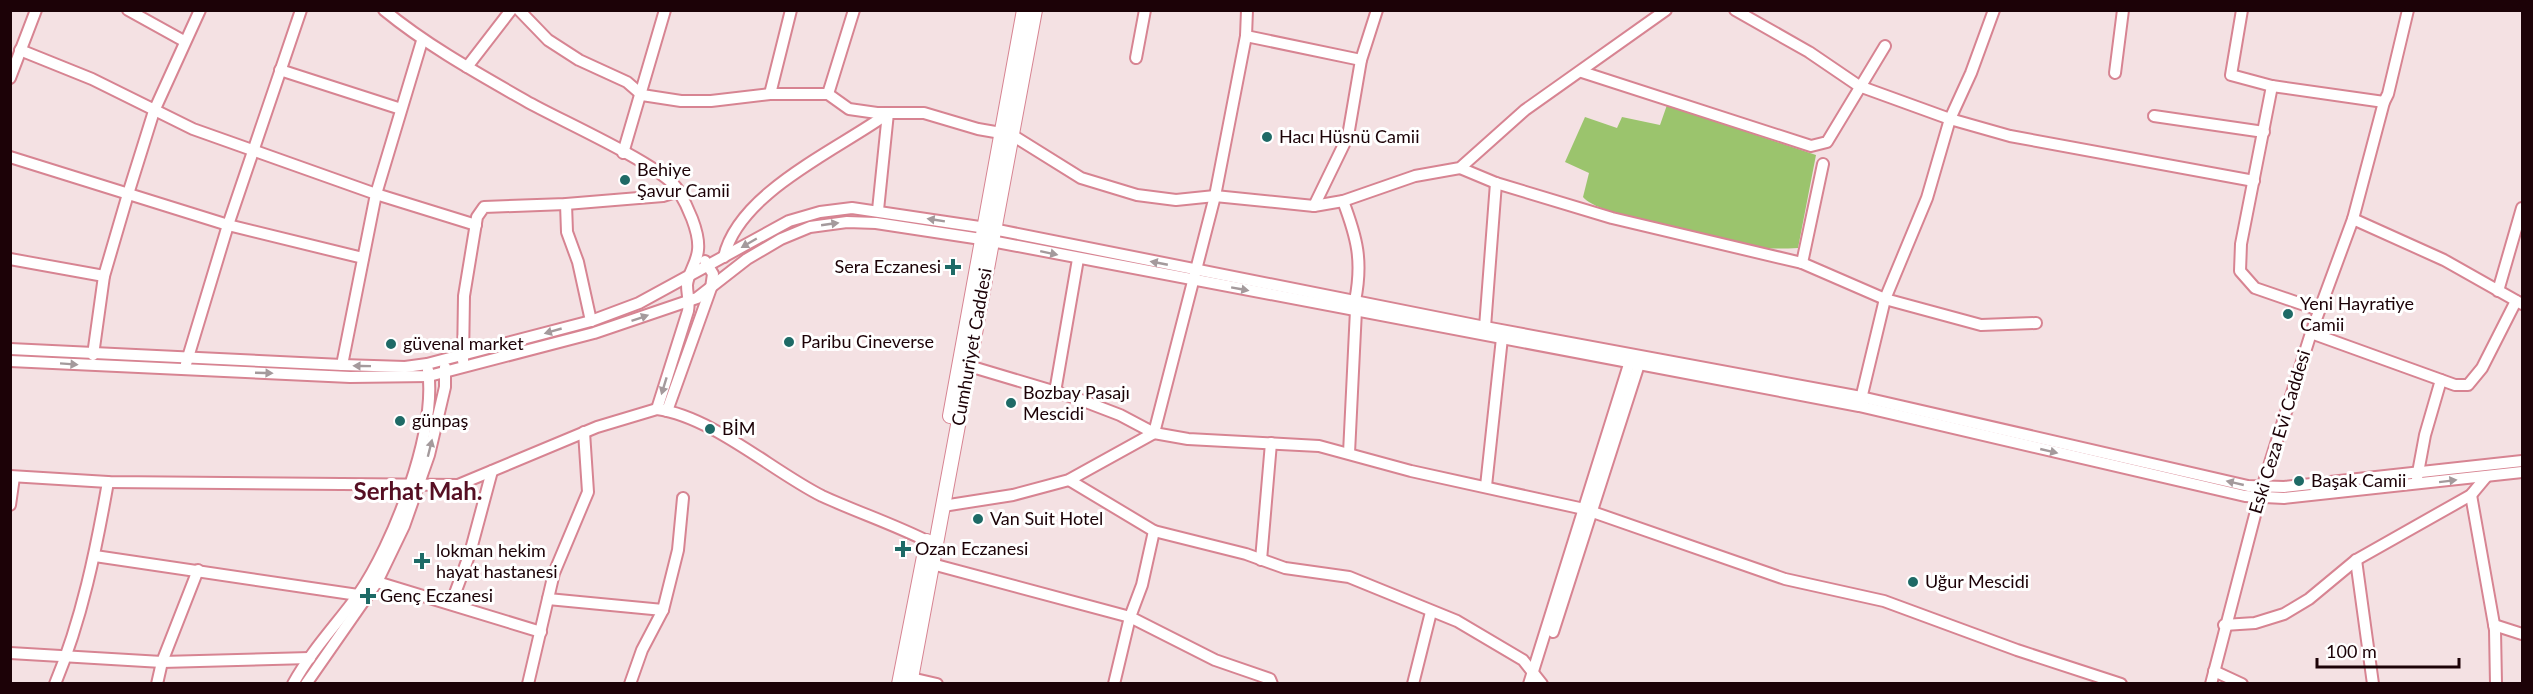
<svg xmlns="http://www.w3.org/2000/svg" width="2533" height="694" viewBox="0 0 2533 694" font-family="Lato,sans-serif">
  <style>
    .green { fill: #9bc46d }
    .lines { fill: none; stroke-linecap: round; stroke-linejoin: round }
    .minor-casing { stroke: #d78492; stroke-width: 14 }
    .major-casing { stroke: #d78492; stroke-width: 16 }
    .minor { stroke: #fff; stroke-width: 10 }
    .major { stroke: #fff; stroke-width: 14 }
    .oneway { fill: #a49a9c }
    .poi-dot { fill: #1e6a66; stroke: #fff; stroke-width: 2 }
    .labels { text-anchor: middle; stroke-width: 6; stroke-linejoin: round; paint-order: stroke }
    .poi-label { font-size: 18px; fill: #1c0207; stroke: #fff; text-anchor: start }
    .street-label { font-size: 18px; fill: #1c0207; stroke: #fff }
    .district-label { font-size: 24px; font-weight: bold; fill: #560f23; stroke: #fff }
  </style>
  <rect width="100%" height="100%" fill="#f4e1e3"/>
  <!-- green -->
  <path class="green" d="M1667 105 1816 155 1798 248C1780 249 1764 249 1747 246 1721 242 1594 214 1583 197L1589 173 1565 162 1585 117 1617 128 1622 117 1660 125Z"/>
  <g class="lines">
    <defs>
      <g id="minor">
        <polyline points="128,10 184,41"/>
        <path d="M384 10C428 46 477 73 526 101 557 119 664 166 678 190 687 205 700 232 698 250 697 263 688 273 687 285 687 295 690 301 688 311L657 409"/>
        <polyline points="519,10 548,40 579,60 627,82 642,95 681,101 711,101 770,94 828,94 849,109 877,113 924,113 978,129 1001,133"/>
        <polyline points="1735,10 1809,52 1859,86 1950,119 2010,136 2254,181"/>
        <polyline points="2242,10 2231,75 2272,86 2384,102"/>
        <polyline points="1246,36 1361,60"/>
        <polyline points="20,50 92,79 193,129 376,194 476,225"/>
        <polyline points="1136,58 1145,10"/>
        <polyline points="467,67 511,10"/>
        <polyline points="280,70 401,109"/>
        <polyline points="1582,72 1811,146 1827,142 1885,46"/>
        <polyline points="2115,73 2123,10"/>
        <polyline points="10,78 36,10"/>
        <polyline points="2272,86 2241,244 2240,271 2255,288 2319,310"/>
        <polyline points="770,94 791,10"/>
        <polyline points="828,94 854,10"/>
        <polyline points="2154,116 2264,132"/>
        <polyline points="1012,135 1081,178 1137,195 1176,200 1215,196 1314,206 1343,201 1415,176 1460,168 1525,110 1666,10"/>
        <polyline points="623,153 665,10"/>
        <polyline points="10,157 228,225 363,258"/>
        <polyline points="1460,168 1496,183 1612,218 1802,263 1885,299 1981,325 2036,323"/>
        <path d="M1343 201C1357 238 1363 261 1355 301"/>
        <polyline points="566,204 567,232 578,262 591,321"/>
        <polyline points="1314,206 1348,136 1361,60 1377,10"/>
        <polyline points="878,210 888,113"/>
        <polyline points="2353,219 2444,260 2522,304"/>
        <path d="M724 257C738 193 837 150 887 114"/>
        <polyline points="10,259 104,276"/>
        <polyline points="1802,263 1823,164"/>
        <polyline points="2498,291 2522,208"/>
        <polyline points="1485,327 1496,183"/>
        <polyline points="2311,333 2455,385 2468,385 2482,368 2516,301"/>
        <polyline points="10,349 342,365 405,367 427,364 591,321 639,303 789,221 820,212 852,208 993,229 1485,327 1861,397 2248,486 2284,487 2522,461"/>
        <polyline points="93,355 104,276 128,194 154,111 200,10"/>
        <polyline points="10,361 350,377 429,376 594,333 697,298 747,259 781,239 810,227 847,222 876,223 981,239 1859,406 2245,496 2284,498 2522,472"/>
        <polyline points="463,361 464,296 477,217 484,207 566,204 663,196 679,191"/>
        <polyline points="186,364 228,225 301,10"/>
        <polyline points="342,365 376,194 422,41"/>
        <polyline points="969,366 1073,397 1120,415 1154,433 1188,439 1319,446 1411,471 1584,509 1785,579 1884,601 2017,650 2121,684"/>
        <polyline points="1055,392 1078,259"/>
        <polyline points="1860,403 1885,299 1927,198 1950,119 1971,73 1994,10"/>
        <polyline points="667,411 711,288 713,274 705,261"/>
        <polyline points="1349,453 1356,310"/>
        <path d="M10 476 108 482 458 485 597 427 657 409C713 417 772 471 822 496 857 512 893 524 927 541"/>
        <polyline points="2417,478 2425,435 2441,380"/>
        <polyline points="1069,480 1154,531"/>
        <polyline points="1486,486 1502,338"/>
        <polyline points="2471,495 2495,630 2496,684"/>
        <polyline points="10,505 14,477"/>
        <polyline points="943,506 1013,495 1069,480 1154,433 1215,196 1246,36 1247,10"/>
        <polyline points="95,556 358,595"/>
        <polyline points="1261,560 1271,443"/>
        <polyline points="2356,560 2373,684"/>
        <polyline points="932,564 1130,617 1114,684"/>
        <polyline points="377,582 541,632"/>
        <polyline points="548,599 663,610"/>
        <polyline points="451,604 470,553 492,471"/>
        <polyline points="2224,625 2255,623 2284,614 2309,599 2356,560 2471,495 2486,477"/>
        <polyline points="2494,625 2522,634"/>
        <polyline points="1553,632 1641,358"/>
        <polyline points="10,653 162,662 310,658"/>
        <polyline points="2214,671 2242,684"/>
        <polyline points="911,678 937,684"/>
        <path d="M55 684C82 619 96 550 108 482"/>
        <polyline points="157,684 162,662 198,570"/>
        <path d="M293 684C311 651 337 624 358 595 393 545 437 432 428 370"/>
        <polyline points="306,684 377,582 404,526 429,455 445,387 445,367"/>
        <polyline points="528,684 554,573 588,492 584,432"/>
        <polyline points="630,684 642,650 663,610 678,550 683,498"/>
        <polyline points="1272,684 1270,679 1215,660 1130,617 1142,585 1154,531 1246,554 1285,568 1349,577 1457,621 1523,660 1542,684"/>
        <polyline points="1413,684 1431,612"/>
        <polyline points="1529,684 1631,358"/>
        <polyline points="2211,684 2262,488 2311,333 2353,219 2384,102 2388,94 2408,10"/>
      </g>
      <g id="major">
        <polyline points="950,416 1024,10"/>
        <polyline points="899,684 927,541"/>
        <polyline points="910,684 1035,10"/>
      </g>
    </defs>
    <!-- minor casing -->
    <use href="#minor" class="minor-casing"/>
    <!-- major casing -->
    <use href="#major" class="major-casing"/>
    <!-- minor -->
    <use href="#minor" class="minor"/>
    <!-- major -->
    <use href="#major" class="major"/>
  </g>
  <!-- one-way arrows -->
  <defs><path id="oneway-solid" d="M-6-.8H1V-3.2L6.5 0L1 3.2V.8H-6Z" transform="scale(1.5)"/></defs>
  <g class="oneway">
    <use href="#oneway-solid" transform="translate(936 220) rotate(-171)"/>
    <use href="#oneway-solid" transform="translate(830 224) rotate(-8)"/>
    <use href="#oneway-solid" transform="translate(749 243) rotate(150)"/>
    <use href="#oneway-solid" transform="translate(1049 253) rotate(12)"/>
    <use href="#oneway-solid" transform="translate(1159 263) rotate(-169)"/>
    <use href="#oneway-solid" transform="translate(1240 289) rotate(10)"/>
    <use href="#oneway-solid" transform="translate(640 318) rotate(-19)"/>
    <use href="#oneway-solid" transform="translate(553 331) rotate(164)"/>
    <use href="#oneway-solid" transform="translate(69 364) rotate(4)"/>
    <use href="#oneway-solid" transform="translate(362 366) rotate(-179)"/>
    <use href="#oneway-solid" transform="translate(264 373) rotate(2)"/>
    <use href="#oneway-solid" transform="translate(664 386) rotate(107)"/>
    <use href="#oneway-solid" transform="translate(430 448) rotate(-76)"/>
    <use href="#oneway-solid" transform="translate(2049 451) rotate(13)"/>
    <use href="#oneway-solid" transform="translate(2448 481) rotate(-7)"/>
    <use href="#oneway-solid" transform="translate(2235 483) rotate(-167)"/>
  </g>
  <!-- markers -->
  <g class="poi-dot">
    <circle cx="1267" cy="137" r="6"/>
    <circle cx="625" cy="180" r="6"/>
    <path d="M950 258h6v6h6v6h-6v6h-6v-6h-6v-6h6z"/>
    <circle cx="2288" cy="314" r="6"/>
    <circle cx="789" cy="342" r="6"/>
    <circle cx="391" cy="344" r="6"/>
    <circle cx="1011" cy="403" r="6"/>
    <circle cx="400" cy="421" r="6"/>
    <circle cx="710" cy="429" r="6"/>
    <circle cx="2299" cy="481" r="6"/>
    <circle cx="978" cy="519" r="6"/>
    <path d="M900 540h6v6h6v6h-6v6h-6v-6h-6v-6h6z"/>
    <path d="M419 552h6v6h6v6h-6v6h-6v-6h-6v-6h6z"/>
    <circle cx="1913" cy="582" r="6"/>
    <path d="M365 587h6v6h6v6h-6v6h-6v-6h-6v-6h6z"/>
  </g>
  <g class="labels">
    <!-- poi labels -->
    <g class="poi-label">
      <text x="1279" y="143">Hacı Hüsnü Camii</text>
      <text x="637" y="176">Behiye<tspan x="637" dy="21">Şavur Camii</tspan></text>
      <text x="941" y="273" text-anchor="end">Sera Eczanesi</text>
      <text x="2300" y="310">Yeni Hayratiye<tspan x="2300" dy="21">Camii</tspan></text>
      <text x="801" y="348">Paribu Cineverse</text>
      <text x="403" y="350">güvenal market</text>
      <text x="1023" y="399">Bozbay Pasajı<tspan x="1023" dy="21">Mescidi</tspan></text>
      <text x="412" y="427">günpaş</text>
      <text x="722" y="435">BİM</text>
      <text x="2311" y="487">Başak Camii</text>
      <text x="990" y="525">Van Suit Hotel</text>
      <text x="915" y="555">Ozan Eczanesi</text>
      <text x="436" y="557">lokman hekim<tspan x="436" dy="21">hayat hastanesi</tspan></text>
      <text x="1925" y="588">Uğur Mescidi</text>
      <text x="380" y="602">Genç Eczanesi</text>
    </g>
    <!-- street labels -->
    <g class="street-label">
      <text transform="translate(972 347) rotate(-80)" y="6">Cumhuriyet Caddesi</text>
      <text transform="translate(2280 432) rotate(-73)" y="6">Eski Ceza Evi Caddesi</text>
    </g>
    <!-- district labels -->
    <g class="district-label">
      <text x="418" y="500">Serhat Mah.</text>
    </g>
  </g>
  <!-- border -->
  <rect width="2533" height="694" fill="none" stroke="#1c0207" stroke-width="24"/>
  <!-- scale -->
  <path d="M2317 658v9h142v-9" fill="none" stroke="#1c0207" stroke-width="3"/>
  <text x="2326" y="658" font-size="18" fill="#1c0207" stroke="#ffffff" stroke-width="4.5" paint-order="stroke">100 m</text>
</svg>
